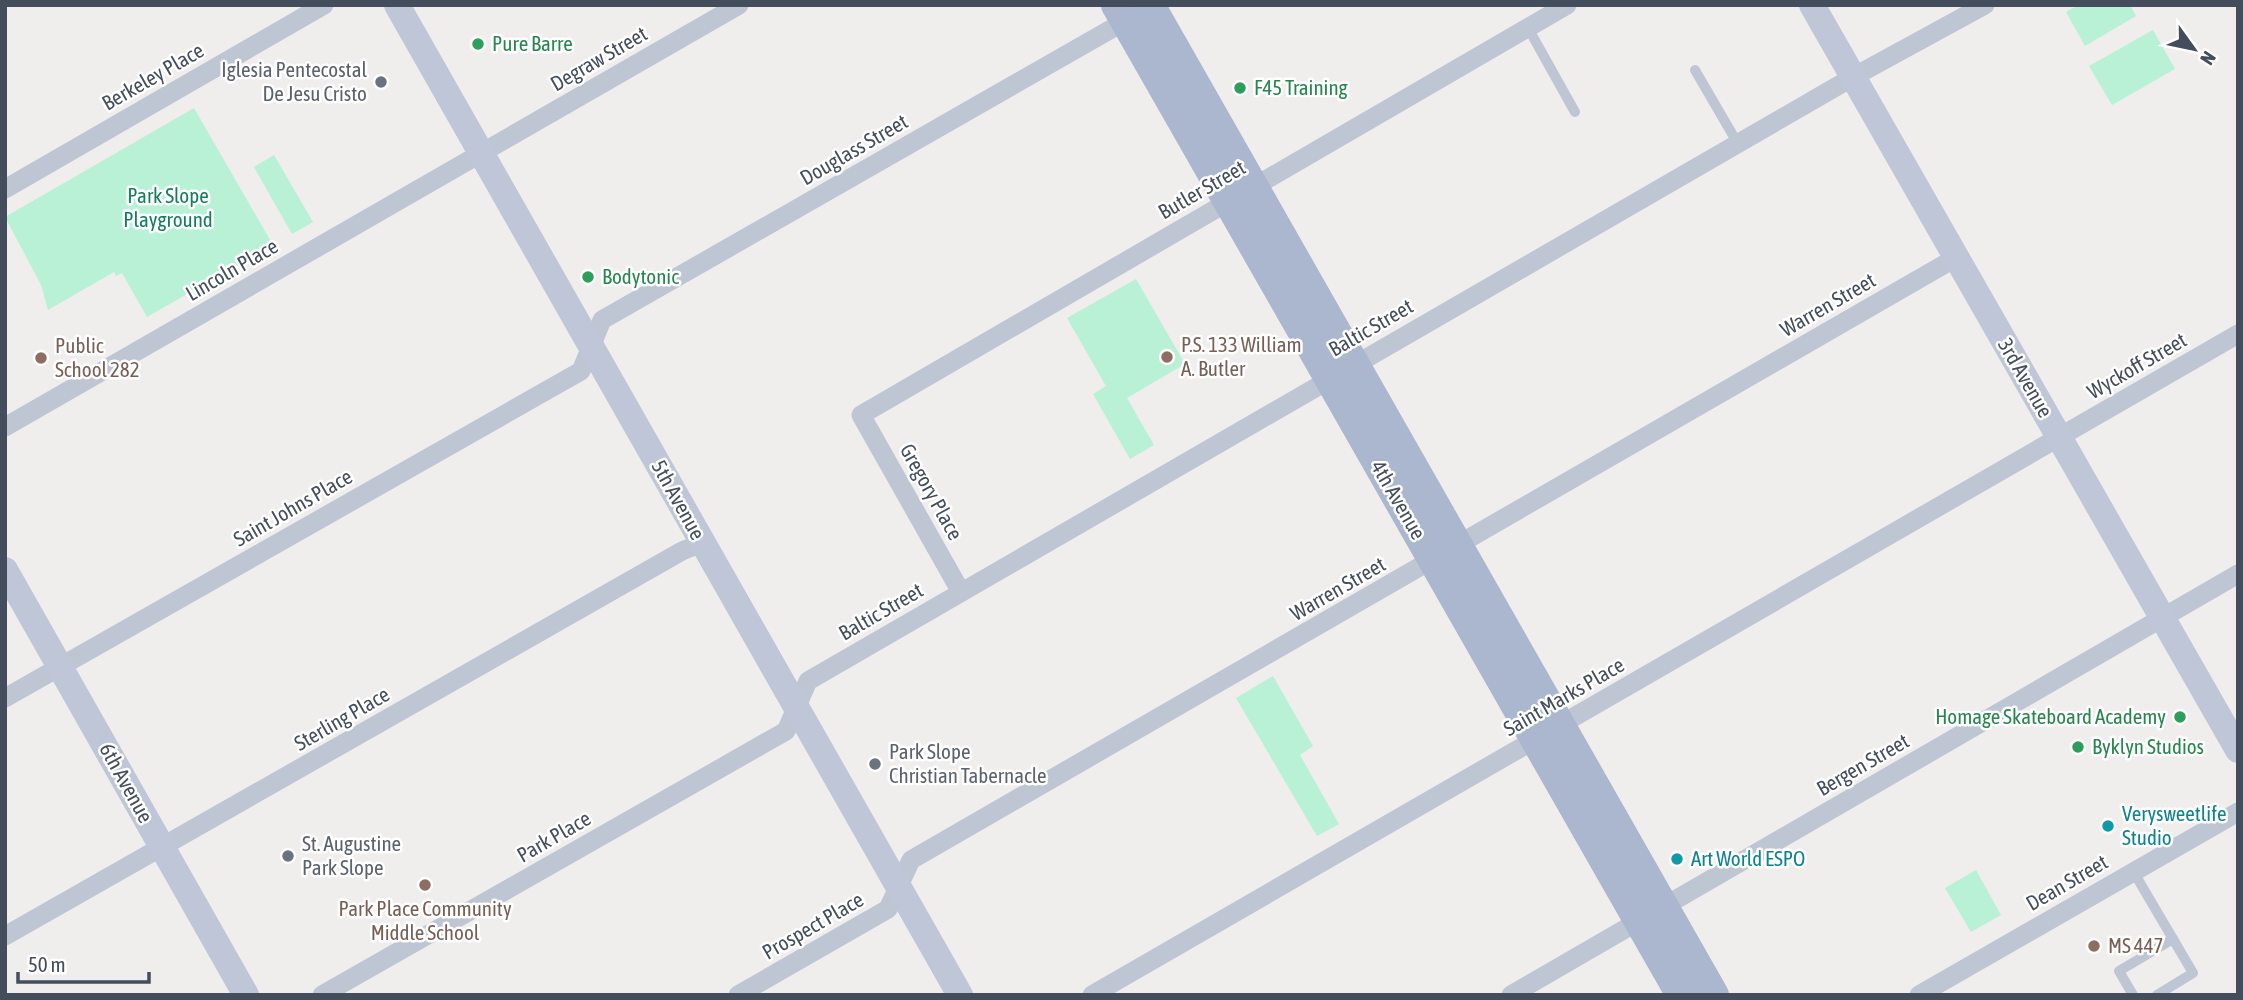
<svg xmlns="http://www.w3.org/2000/svg" width="2243" height="1000" viewBox="0 0 2243 1000" font-family="'Asap Condensed',sans-serif">
  <style>
    .green { fill: #b8f1d6 }
    .lines { fill: none; stroke-linecap: round; stroke-linejoin: round }
    .lane { stroke: #bfc6d3; stroke-width: 10 }
    .street { stroke: #bfc6d3; stroke-width: 19 }
    .secondary { stroke: #bec6d7; stroke-width: 26 }
    .primary { stroke: #abb7ce; stroke-width: 30 }
    .leisure-dot { fill: #2e9e5b; stroke: #fff; stroke-width: 2.5 }
    .worship-dot { fill: #6b7280; stroke: #fff; stroke-width: 2.5 }
    .education-dot { fill: #8d6e63; stroke: #fff; stroke-width: 2.5 }
    .culture-dot { fill: #0f9aa8; stroke: #fff; stroke-width: 2.5 }
    .labels { text-anchor: middle; stroke-width: 5; stroke-linejoin: round; paint-order: stroke }
    .leisure-label { font-size: 21px; fill: #27864d; stroke: #fff; text-anchor: start }
    .street-label { font-size: 21px; fill: #444d5b; stroke: #fff }
    .worship-label { font-size: 21px; fill: #5b616d; stroke: #fff; text-anchor: start }
    .park-label { font-size: 21px; fill: #127f59; stroke: #fff }
    .education-label { font-size: 21px; fill: #785e54; stroke: #fff; text-anchor: start }
    .culture-label { font-size: 21px; fill: #0d838f; stroke: #fff; text-anchor: start }
  </style>
  <rect width="100%" height="100%" fill="#f0eded"/>
  <!-- green -->
  <g class="green">
    <polygon points="2078,5 2130,5 2136,16 2085,46 2066,12"/>
    <polygon points="2153,30 2175,69 2112,105 2089,66"/>
    <polygon points="194,108 273,245 147,317 122,273 116,276 114,272 48,310 41,285 5,217"/>
    <polygon points="274,155 313,222 292,234 254,167"/>
    <polygon points="1136,279 1185,364 1127,398 1154,445 1130,459 1093,394 1106,386 1067,318"/>
    <polygon points="1273,676 1313,746 1300,755 1339,824 1317,836 1236,698"/>
    <polygon points="1976,870 2001,915 1971,932 1945,888"/>
  </g>
  <g class="lines">
    <!-- lane -->
    <g class="lane">
      <polyline points="1528,28 1575,112"/>
      <polyline points="1695,70 1738,144"/>
      <polyline points="2133,871 2193,973 2157,995"/>
      <polyline points="2133,995 2119,971 2173,939"/>
    </g>
    <!-- street -->
    <g class="street">
      <polyline points="5,189 324,5"/>
      <polyline points="5,427 739,5"/>
      <polyline points="961,592 861,415 1567,5"/>
      <polyline points="5,698 581,371 602,320 1134,16"/>
      <polyline points="5,936 682,551 702,543"/>
      <polyline points="322,995 786,731 808,681 1853,77 1985,5"/>
      <polyline points="738,995 888,909 911,860 1957,257"/>
      <polyline points="1092,995 2238,334"/>
      <polyline points="1511,995 2238,574"/>
      <polyline points="1919,995 2238,812"/>
    </g>
    <!-- secondary -->
    <g class="secondary">
      <polyline points="397,5 960,995"/>
      <polyline points="1812,5 2238,750"/>
      <polyline points="5,570 246,995"/>
    </g>
    <!-- primary -->
    <g class="primary">
      <polyline points="1116,5 1681,995"/>
      <polyline points="1150,5 1714,995"/>
    </g>
  </g>
  <!-- markers -->
  <g class="leisure-dot">
    <circle cx="478" cy="44" r="7"/>
    <circle cx="1240" cy="88" r="7"/>
    <circle cx="588" cy="277" r="7"/>
    <circle cx="2180" cy="717" r="7"/>
    <circle cx="2078" cy="747" r="7"/>
  </g>
  <g class="worship-dot">
    <circle cx="381" cy="82" r="7"/>
    <circle cx="875" cy="764" r="7"/>
    <circle cx="288" cy="856" r="7"/>
  </g>
  <g class="education-dot">
    <circle cx="1167" cy="357" r="7"/>
    <circle cx="41" cy="358" r="7"/>
    <circle cx="425" cy="885" r="7"/>
    <circle cx="2094" cy="946" r="7"/>
  </g>
  <g class="culture-dot">
    <circle cx="2108" cy="826" r="7"/>
    <circle cx="1677" cy="859" r="7"/>
  </g>
  <g class="labels">
    <!-- leisure labels -->
    <g class="leisure-label">
      <text x="492" y="51">Pure Barre</text>
      <text x="1254" y="95">F45 Training</text>
      <text x="602" y="284">Bodytonic</text>
      <text x="2166" y="724" text-anchor="end">Homage Skateboard Academy</text>
      <text x="2092" y="754">Byklyn Studios</text>
    </g>
    <!-- street labels -->
    <g class="street-label">
      <text transform="translate(599 59) rotate(-30)" y="7">Degraw Street</text>
      <text transform="translate(153 77) rotate(-30)" y="7">Berkeley Place</text>
      <text transform="translate(854 150) rotate(-30)" y="7">Douglass Street</text>
      <text transform="translate(1202 190) rotate(-30)" y="7">Butler Street</text>
      <text transform="translate(232 270) rotate(-30)" y="7">Lincoln Place</text>
      <text transform="translate(1828 305) rotate(-30)" y="7">Warren Street</text>
      <text transform="translate(1371 328) rotate(-30)" y="7">Baltic Street</text>
      <text transform="translate(2137 366) rotate(-30)" y="7">Wyckoff Street</text>
      <text transform="translate(2025 378) rotate(60)" y="7">3rd Avenue</text>
      <text transform="translate(931 492) rotate(61)" y="7">Gregory Place</text>
      <text transform="translate(678 500) rotate(61)" y="7">5th Avenue</text>
      <text transform="translate(1398 500) rotate(60)" y="7">4th Avenue</text>
      <text transform="translate(293 508) rotate(-30)" y="7">Saint Johns Place</text>
      <text transform="translate(1338 589) rotate(-30)" y="7">Warren Street</text>
      <text transform="translate(881 612) rotate(-30)" y="7">Baltic Street</text>
      <text transform="translate(1564 697) rotate(-30)" y="7">Saint Marks Place</text>
      <text transform="translate(342 719) rotate(-30)" y="7">Sterling Place</text>
      <text transform="translate(1863 765) rotate(-30)" y="7">Bergen Street</text>
      <text transform="translate(126 783) rotate(61)" y="7">6th Avenue</text>
      <text transform="translate(554 837) rotate(-30)" y="7">Park Place</text>
      <text transform="translate(2067 883) rotate(-30)" y="7">Dean Street</text>
      <text transform="translate(813 926) rotate(-30)" y="7">Prospect Place</text>
    </g>
    <!-- worship labels -->
    <g class="worship-label">
      <text x="367" y="77" text-anchor="end">Iglesia Pentecostal<tspan x="367" dy="24">De Jesu Cristo</tspan></text>
      <text x="889" y="759">Park Slope<tspan x="889" dy="24">Christian Tabernacle</tspan></text>
      <text x="302" y="851">St. Augustine<tspan x="302" dy="24">Park Slope</tspan></text>
    </g>
    <!-- park labels -->
    <g class="park-label">
      <text x="168" y="203">Park Slope<tspan x="168" dy="24">Playground</tspan></text>
    </g>
    <!-- education labels -->
    <g class="education-label">
      <text x="1181" y="352">P.S. 133 William<tspan x="1181" dy="24">A. Butler</tspan></text>
      <text x="55" y="353">Public<tspan x="55" dy="24">School 282</tspan></text>
      <text x="425" y="916" text-anchor="middle">Park Place Community<tspan x="425" dy="24">Middle School</tspan></text>
      <text x="2108" y="953">MS 447</text>
    </g>
    <!-- culture labels -->
    <g class="culture-label">
      <text x="2122" y="821">Verysweetlife<tspan x="2122" dy="24">Studio</tspan></text>
      <text x="1691" y="866">Art World ESPO</text>
    </g>
  </g>
  <!-- border -->
  <rect width="2243" height="1000" fill="none" stroke="#444d5b" stroke-width="14"/>
  <!-- north arrow -->
  <g transform="translate(2194 49) rotate(123)" stroke="#ffffff" stroke-width="5" paint-order="stroke">
  <path d="M0-5L12 26L0 18L-12 26Z" fill="#444d5b"/>
  <text y="-10" font-size="19" font-weight="bold" text-anchor="middle" fill="#444d5b">N</text>
  </g>
  <!-- scale -->
  <path d="M18 972v10h131v-10" fill="none" stroke="#444d5b" stroke-width="3.5"/>
  <text x="28" y="972" font-size="21" fill="#444d5b" stroke="#ffffff" stroke-width="5" paint-order="stroke">50 m</text>
</svg>
